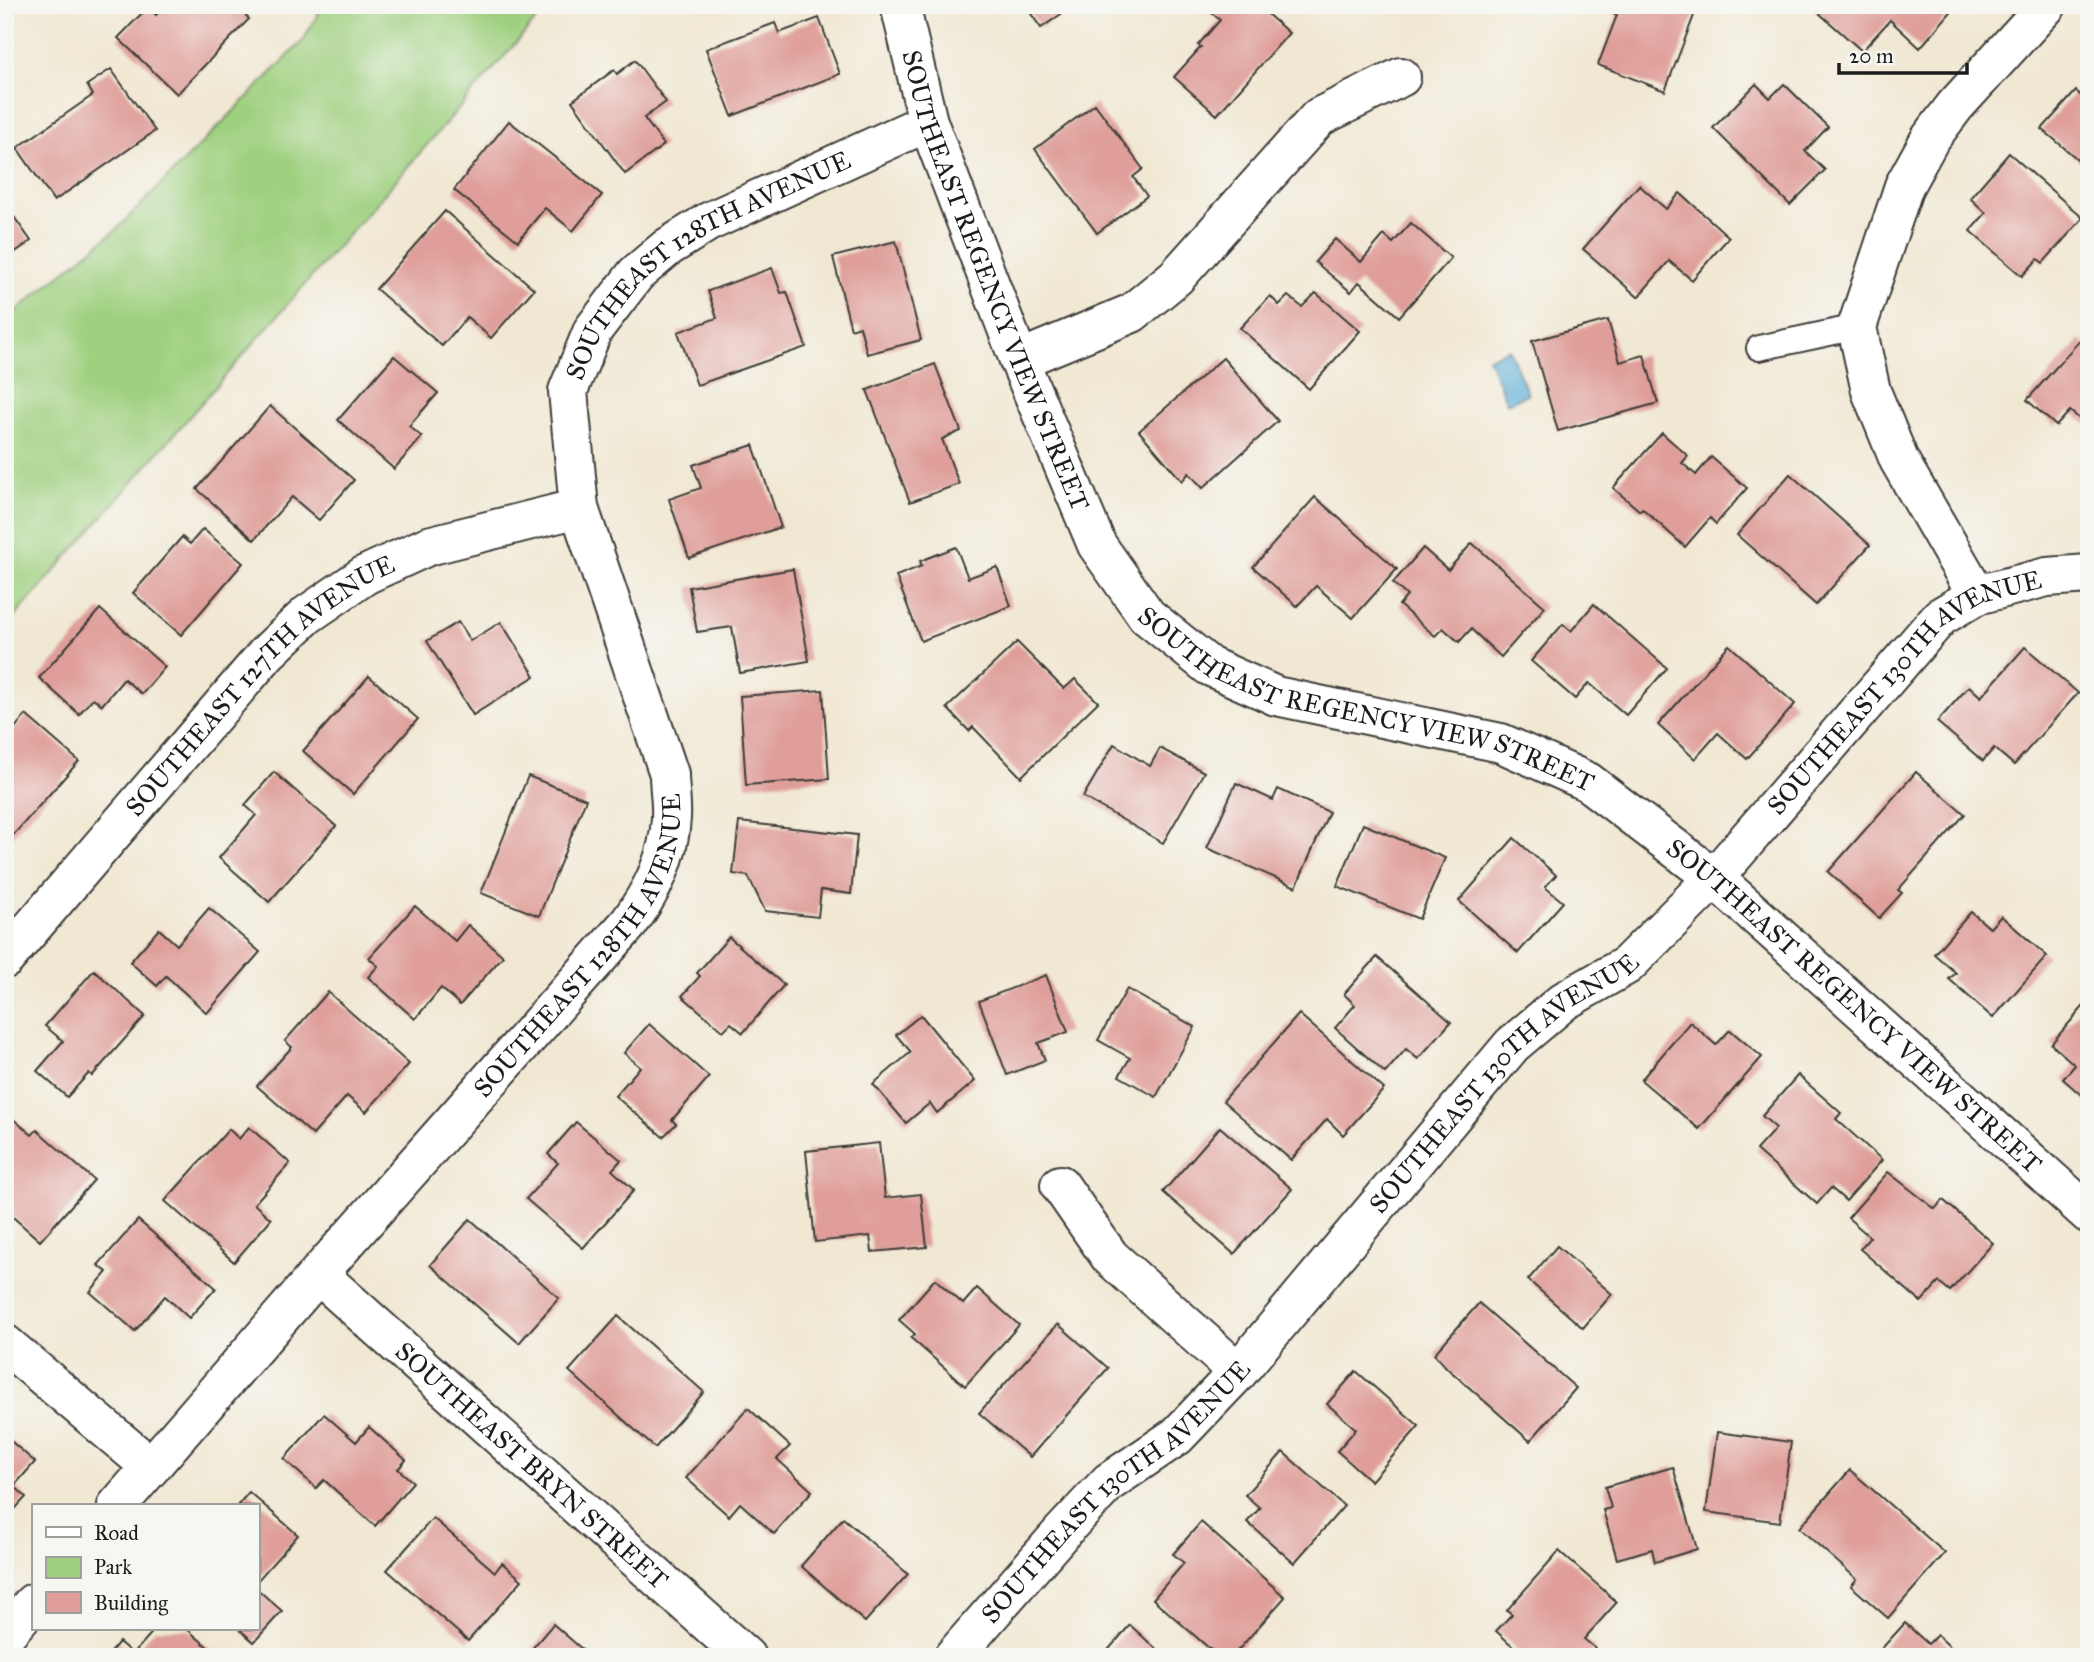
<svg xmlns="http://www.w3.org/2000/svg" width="2094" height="1662" viewBox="0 0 2094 1662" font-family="'IM FELL Great Primer',serif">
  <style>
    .green { fill: #9fd07f; stroke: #5e764e; stroke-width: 2 }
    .water { fill: #5caed7; stroke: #3c657a; stroke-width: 2 }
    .building { fill: #df9e99 }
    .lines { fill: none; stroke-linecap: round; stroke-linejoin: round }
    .service-casing { stroke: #3c3b37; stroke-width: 28 }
    .minor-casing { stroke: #3c3b37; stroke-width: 42 }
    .service { stroke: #fff; stroke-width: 24 }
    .minor { stroke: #fff; stroke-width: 38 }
    .labels { text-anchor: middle; stroke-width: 7; stroke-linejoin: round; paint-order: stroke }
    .street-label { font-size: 26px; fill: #1c1c1c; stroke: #f6f6f2 }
  </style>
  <rect width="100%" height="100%" fill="#f6f6f2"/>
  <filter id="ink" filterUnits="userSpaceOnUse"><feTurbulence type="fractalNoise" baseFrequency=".0143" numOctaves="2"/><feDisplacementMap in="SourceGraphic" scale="14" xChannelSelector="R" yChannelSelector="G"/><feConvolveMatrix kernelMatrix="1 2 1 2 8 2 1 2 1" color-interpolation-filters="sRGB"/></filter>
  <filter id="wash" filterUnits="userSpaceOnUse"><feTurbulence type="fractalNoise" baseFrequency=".00686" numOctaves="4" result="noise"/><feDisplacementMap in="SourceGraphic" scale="28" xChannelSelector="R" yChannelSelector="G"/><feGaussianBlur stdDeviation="1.57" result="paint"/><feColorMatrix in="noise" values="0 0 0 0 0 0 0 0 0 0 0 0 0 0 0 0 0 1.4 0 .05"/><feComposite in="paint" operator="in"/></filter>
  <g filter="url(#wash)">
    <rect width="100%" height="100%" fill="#f1e8d3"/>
    <!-- green -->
    <polygon class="green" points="323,5 549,5 5,628 5,320 117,229 303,41"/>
    <!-- water -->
    <polygon class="water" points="1509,349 1528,394 1507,403 1488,358"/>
    <g id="blocks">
      <!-- building -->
      <g class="building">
        <polygon points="165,5 235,5 249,19 177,94 118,38 148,7 156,15"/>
        <polygon points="1025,5 1074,5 1041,28"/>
        <polygon points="1209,5 1257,5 1289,33 1217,115 1174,77 1201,47 1198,45 1220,20 1206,8"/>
        <polygon points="1600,5 1698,5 1665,91 1598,65 1617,15 1599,8"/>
        <polygon points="1810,5 1953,5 1955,7 1920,48 1890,20 1862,51"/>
        <polygon points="819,18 840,74 732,116 706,49 775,23 779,33"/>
        <polygon points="635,60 666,102 644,118 664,145 625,174 572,101 614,70 617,74"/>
        <polygon points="111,69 155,131 54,201 17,148 93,95 87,85"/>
        <polygon points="1756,84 1770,98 1784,84 1828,127 1805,151 1825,170 1790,205 1713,128"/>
        <polygon points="2076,91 2089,103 2089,169 2042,129"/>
        <polygon points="1095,104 1143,169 1133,177 1147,196 1097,233 1035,149"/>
        <polygon points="509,121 602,195 573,231 545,208 518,241 454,190"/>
        <polygon points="2009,153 2083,218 2043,263 2038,259 2022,276 1970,231 1986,213 1970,198"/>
        <polygon points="1639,185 1666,209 1680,193 1729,237 1692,280 1669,261 1638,297 1583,249"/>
        <polygon points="5,204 31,241 5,259"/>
        <polygon points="445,211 534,289 491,338 467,317 442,346 376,289"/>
        <polygon points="1411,223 1451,258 1399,317 1359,282 1351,292 1315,262 1335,239 1361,262 1384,235 1393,243"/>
        <polygon points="896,241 921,340 867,354 860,326 851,329 833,257"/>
        <polygon points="772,268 781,293 787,292 806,347 697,385 678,332 717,318 708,291"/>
        <polygon points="1316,293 1360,331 1309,389 1240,328 1270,296 1279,305 1288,296 1302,307"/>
        <polygon points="1608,320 1620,362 1644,355 1658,403 1558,431 1532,341"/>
        <polygon points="2080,340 2089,347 2089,427 2070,411 2056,426 2027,400"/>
        <polygon points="394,356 438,393 409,426 422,437 394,469 338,420"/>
        <polygon points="1223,358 1278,421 1203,488 1189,473 1182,481 1139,431"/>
        <polygon points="935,364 961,431 942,439 959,484 910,502 867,390"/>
        <polygon points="270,406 354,480 319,520 292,497 254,540 197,489"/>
        <polygon points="1662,433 1688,456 1682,463 1696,475 1711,457 1747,488 1716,524 1710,518 1685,547 1642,508 1640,511 1613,488"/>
        <polygon points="753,445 781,527 689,558 669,499 701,488 693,465"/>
        <polygon points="1790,474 1870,545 1816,605 1737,535"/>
        <polygon points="1315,497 1397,569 1353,618 1316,586 1297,606 1253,567"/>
        <polygon points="203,529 243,563 181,635 133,593 182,537 190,544"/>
        <polygon points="1472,543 1545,607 1501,657 1471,629 1459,642 1443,628 1435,636 1399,605 1407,596 1393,583 1423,548 1448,570"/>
        <polygon points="956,547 968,578 997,567 1011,606 921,641 896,576 922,566 920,561"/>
        <polygon points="793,569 809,661 740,673 732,627 697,632 689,587"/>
        <polygon points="1594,604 1667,668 1626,715 1589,683 1575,699 1531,661 1563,624 1571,631"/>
        <polygon points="100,609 165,667 142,694 124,679 102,705 93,698 79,714 39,678"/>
        <polygon points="458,622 470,641 501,622 535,676 473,715 427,641"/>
        <polygon points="1017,642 1064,689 1075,679 1098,702 1021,777 973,727 969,731 947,708"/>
        <polygon points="1729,645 1795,704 1747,759 1718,733 1695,759 1658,725"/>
        <polygon points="2025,647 2078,693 2014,765 1994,748 1983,761 1937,722 1969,686 1981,697"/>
        <polygon points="369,676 418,719 353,794 303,751"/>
        <polygon points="823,690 829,779 746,785 740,696"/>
        <polygon points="26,715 79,761 8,841 5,839 5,739"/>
        <polygon points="1114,744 1150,766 1160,748 1204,772 1163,843 1083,797"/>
        <polygon points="274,772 336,826 269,902 219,858 256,815 245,805"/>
        <polygon points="1916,772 1965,814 1898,890 1902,893 1879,918 1828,872"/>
        <polygon points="528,776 586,799 539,916 481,893"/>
        <polygon points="1236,783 1273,800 1278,789 1329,812 1296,887 1207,848"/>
        <polygon points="739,822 857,835 851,894 821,890 818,917 765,911 748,876 733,874"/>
        <polygon points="1363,824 1445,858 1419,919 1337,886"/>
        <polygon points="1514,838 1556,875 1545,887 1563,902 1518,953 1459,901"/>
        <polygon points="415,906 455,941 468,925 503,956 460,1005 441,988 415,1019 368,977 378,966 369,958"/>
        <polygon points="209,908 260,952 207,1013 166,976 157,986 130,962 159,929 177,945"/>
        <polygon points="1971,912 1990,928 2001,916 2047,956 1993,1018 1949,979 1956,973 1934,954"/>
        <polygon points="729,937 784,985 743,1033 731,1023 723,1031 682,996 700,976 697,973"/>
        <polygon points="1377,957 1451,1022 1418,1059 1406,1049 1385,1073 1335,1028 1355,1005 1344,994"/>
        <polygon points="94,970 145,1016 92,1076 89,1073 67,1097 37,1071 63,1041 45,1026"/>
        <polygon points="1046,975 1068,1032 1038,1043 1045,1060 1007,1075 979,1001"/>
        <polygon points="1127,989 1195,1027 1156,1097 1119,1076 1130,1058 1098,1040"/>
        <polygon points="328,992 409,1064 366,1112 347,1096 313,1135 257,1086 292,1047 285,1041"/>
        <polygon points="2089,1000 2089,1102 2063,1079 2075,1065 2051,1044"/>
        <polygon points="1299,1014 1384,1089 1343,1135 1327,1119 1291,1160 1223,1101"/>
        <polygon points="921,1015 975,1081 937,1113 930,1103 906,1123 873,1084 911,1052 896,1035"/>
        <polygon points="1690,1022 1716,1045 1730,1030 1762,1057 1699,1129 1641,1080"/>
        <polygon points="649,1024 709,1077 672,1120 676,1124 663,1137 615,1096 640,1067 624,1053"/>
        <polygon points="1798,1075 1841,1113 1836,1119 1882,1160 1846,1201 1831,1188 1817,1204 1756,1150 1776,1128 1762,1116"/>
        <polygon points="5,1112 32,1135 37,1130 94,1180 40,1241 5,1210"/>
        <polygon points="576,1122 621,1160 612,1170 634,1190 583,1248 526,1199 558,1163 548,1154"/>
        <polygon points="249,1127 290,1163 254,1204 271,1219 234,1262 165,1201 229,1129 239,1139"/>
        <polygon points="1220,1127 1292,1189 1234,1254 1163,1192"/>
        <polygon points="879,1143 885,1198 921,1194 927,1247 872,1252 870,1236 815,1242 806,1151"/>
        <polygon points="1888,1172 1935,1209 1943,1200 1993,1243 1950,1291 1939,1282 1921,1302 1860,1249 1870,1237 1848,1218"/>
        <polygon points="470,1219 559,1298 519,1343 430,1265"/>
        <polygon points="138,1220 216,1288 189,1318 165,1296 135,1331 90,1292 107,1272 98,1265"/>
        <polygon points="1557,1246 1612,1294 1583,1328 1528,1280"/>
        <polygon points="935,1279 963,1304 977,1288 1019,1325 965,1386 911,1338 915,1334 899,1320"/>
        <polygon points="1479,1303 1576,1388 1530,1441 1447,1368 1434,1354"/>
        <polygon points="618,1316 704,1392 655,1448 569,1371"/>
        <polygon points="1058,1324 1108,1368 1030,1457 979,1413"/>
        <polygon points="1356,1371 1419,1426 1371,1481 1337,1451 1356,1429 1327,1404"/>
        <polygon points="748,1408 790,1446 777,1459 812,1491 774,1534 740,1503 729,1516 686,1478"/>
        <polygon points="324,1414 356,1442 369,1427 406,1460 398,1469 413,1482 375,1526 324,1480 316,1488 284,1459"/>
        <polygon points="1717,1432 1791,1442 1780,1522 1706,1512"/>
        <polygon points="5,1436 35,1462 14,1486 26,1497 5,1520"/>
        <polygon points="1283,1452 1344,1506 1294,1563 1247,1522 1260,1508 1245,1495"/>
        <polygon points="1673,1467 1697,1549 1655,1562 1652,1549 1617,1559 1603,1510 1611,1508 1605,1487"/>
        <polygon points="1850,1470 1945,1553 1888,1618 1851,1586 1857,1579 1799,1528"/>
        <polygon points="249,1492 298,1535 257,1581 257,1506 237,1506"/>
        <polygon points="433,1518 495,1572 502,1563 522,1580 468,1641 387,1570"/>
        <polygon points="843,1518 908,1574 865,1622 801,1566"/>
        <polygon points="1201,1522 1285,1597 1232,1657 1219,1657 1153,1599 1184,1563 1173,1554"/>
        <polygon points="1559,1551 1617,1602 1584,1639 1595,1648 1587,1657 1525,1657 1496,1631 1512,1614 1507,1610"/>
        <polygon points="257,1589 282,1611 254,1642 239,1629 257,1629"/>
        <polygon points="1905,1623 1928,1644 1937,1635 1961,1657 1874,1657"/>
        <polygon points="553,1624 591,1657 525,1657"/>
        <polygon points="1130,1625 1165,1657 1102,1657"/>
        <polygon points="155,1629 187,1629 217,1655 106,1657 119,1642 133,1654"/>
      </g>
    </g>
  </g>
  <g filter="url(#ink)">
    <use href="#blocks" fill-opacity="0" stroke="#3c3b37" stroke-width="2"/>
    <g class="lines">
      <defs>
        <polyline id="service" points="1759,348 1857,327"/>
        <g id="minor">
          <path id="s1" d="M900 5 928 122 1019 360 1097 545 1147 616 1209 666 1276 696 1501 743 1588 782 1714 878 2089 1214"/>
          <polyline points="1019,360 1132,313 1176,277 1319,117 1401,77"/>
          <polyline points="1977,595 1899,460 1871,391 1857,327 1904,186 1930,139 1955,106 2047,5"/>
          <path id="s2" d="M5 959 267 653 307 615 365 575 428 546 579 508"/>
          <polyline points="1060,1185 1110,1257 1238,1372"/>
          <path id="s3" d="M318 1274 746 1657"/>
          <polyline points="5,1344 151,1467"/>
          <path id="s4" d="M117 1506 318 1274 629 923C652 891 669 858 671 818 672 803 669 788 669 774L579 508 568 391 593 330 636 274 668 247 708 222 928 122"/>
          <polyline points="5,1635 33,1603"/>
          <path id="s5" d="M953 1657 1063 1531 1109 1482 1177 1436 1238 1372 1512 1045 1564 1001 1627 965 1714 878 1940 617 1977 595 2047 577 2089 574"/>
        </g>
      </defs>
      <!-- service casing -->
      <use href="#service" class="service-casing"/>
      <!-- minor casing -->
      <use href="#minor" class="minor-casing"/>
      <!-- service -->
      <use href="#service" class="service"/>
      <!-- minor -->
      <use href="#minor" class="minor"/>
    </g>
  </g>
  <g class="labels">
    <!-- street labels -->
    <g class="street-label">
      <text dy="9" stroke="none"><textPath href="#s4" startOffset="1530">SOUTHEAST 128TH AVENUE</textPath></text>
      <text dy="9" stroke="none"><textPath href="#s1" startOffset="292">SOUTHEAST REGENCY VIEW STREET</textPath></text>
      <text dy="9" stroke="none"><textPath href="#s2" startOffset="376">SOUTHEAST 127TH AVENUE</textPath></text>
      <text dy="9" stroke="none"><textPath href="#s1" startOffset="901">SOUTHEAST REGENCY VIEW STREET</textPath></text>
      <text dy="9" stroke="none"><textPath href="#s5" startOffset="1367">SOUTHEAST 130TH AVENUE</textPath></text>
      <text dy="9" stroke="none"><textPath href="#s4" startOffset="732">SOUTHEAST 128TH AVENUE</textPath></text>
      <text dy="9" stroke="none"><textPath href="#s1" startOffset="1489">SOUTHEAST REGENCY VIEW STREET</textPath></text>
      <text dy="9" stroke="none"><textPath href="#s5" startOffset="800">SOUTHEAST 130TH AVENUE</textPath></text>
      <text dy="9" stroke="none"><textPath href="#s3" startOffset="287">SOUTHEAST BRYN STREET</textPath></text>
      <text dy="9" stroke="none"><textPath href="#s5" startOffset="233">SOUTHEAST 130TH AVENUE</textPath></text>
    </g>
  </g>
  <!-- margin -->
  <rect width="2094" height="1662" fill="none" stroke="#f6f6f2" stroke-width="28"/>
  <!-- legend -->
  <rect x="32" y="1504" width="228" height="126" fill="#f6f6f2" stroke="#9f9f9c" stroke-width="2"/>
  <rect x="46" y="1527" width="35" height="10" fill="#ffffff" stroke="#9f9f9c" stroke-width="2"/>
  <text x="94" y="1540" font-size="21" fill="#1c1c1c">Road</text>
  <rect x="46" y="1557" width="35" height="21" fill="#9fd07f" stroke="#9f9f9c" stroke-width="2"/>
  <text x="94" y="1574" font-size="21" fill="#1c1c1c">Park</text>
  <rect x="46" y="1592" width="35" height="21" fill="#df9e99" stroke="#9f9f9c" stroke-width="2"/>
  <text x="94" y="1610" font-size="21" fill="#1c1c1c">Building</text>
  <!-- scale -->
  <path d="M1839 63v10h128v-10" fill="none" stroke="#1c1c1c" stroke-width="3.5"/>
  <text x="1849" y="63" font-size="21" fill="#1c1c1c" stroke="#f6f6f2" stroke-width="5" paint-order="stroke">20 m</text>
</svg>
